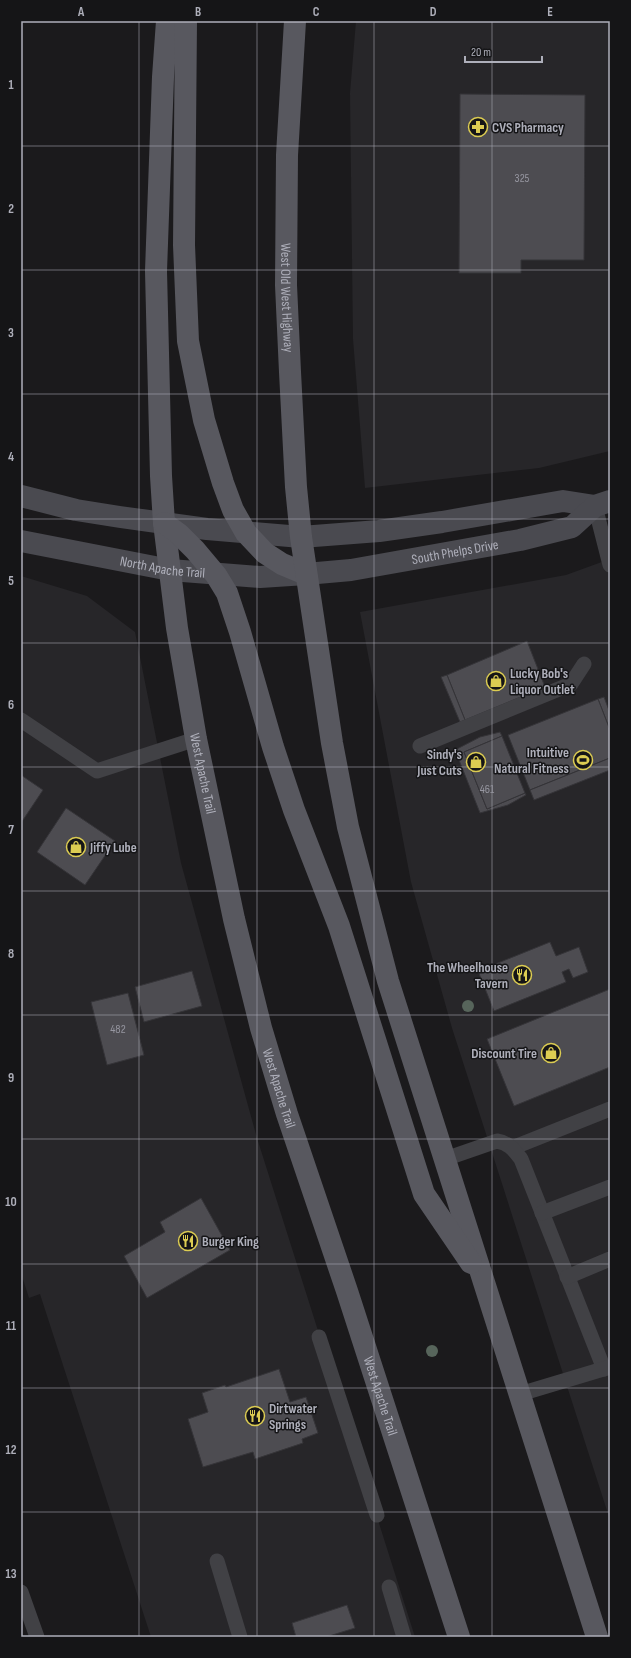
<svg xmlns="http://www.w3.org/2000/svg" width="631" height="1658" viewBox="0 0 631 1658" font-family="'Sofia Sans Condensed',sans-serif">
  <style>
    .built { fill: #272629 }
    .building { fill: #4d4c51; stroke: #353438 }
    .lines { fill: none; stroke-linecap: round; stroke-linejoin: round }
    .lane { stroke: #414145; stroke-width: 15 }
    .secondary { stroke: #4a4a50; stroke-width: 22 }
    .primary { stroke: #58585f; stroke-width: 22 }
    .tree { fill: #57655b }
    .grid { fill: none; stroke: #aeafba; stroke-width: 1; stroke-opacity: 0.55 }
    .labels { text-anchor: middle; stroke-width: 3; stroke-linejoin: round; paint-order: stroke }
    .number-label { font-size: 12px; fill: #9696a0 }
    .poi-label { font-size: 14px; font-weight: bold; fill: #aeafba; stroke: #151517; text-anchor: start }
    .street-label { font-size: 14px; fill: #aeafba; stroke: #151517 }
    .neatline { fill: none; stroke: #aeafba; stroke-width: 1.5 }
    .grid-label { font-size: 13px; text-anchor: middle; font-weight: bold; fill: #aeafba }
  </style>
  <rect width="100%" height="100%" fill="#1b1a1c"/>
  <!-- built -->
  <g class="built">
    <polygon points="356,21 610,21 610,451 539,468 365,488 353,339 350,93"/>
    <polygon points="610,559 610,1520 452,1028 411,882 360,612 566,575"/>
    <polygon points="21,576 87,596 135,632 181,863 257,1138 415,1637 151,1637 40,1294 29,1298 21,1273"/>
  </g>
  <!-- building -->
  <g class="building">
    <polygon points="460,94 585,95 584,260 521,260 521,273 459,273"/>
    <polygon points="527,641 545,687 465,720 447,675"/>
    <polygon points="447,675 465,720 460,722 441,677"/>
    <polygon points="604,697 610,713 610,730 598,699"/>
    <polygon points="598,699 610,730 610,758 530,790 508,735"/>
    <polygon points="500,732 502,736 464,752 487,809 525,793 526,795 508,805 480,813 455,750 480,737"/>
    <polygon points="502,736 525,793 487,809 464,752"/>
    <polygon points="610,758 610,770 534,800 530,790"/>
    <polygon points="21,775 43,790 21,823"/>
    <polygon points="66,808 115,841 85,885 37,852"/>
    <polygon points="550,942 556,956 579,947 588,972 573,978 569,969 562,972 566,982 494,1011 478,971"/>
    <polygon points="192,971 202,1006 144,1022 135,987"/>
    <polygon points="610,989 610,1067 514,1106 487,1039"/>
    <polygon points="128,993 144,1055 107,1065 91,1002"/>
    <polygon points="201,1198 230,1250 147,1298 124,1256 165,1232 160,1222"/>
    <polygon points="279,1369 290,1402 306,1397 318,1433 302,1439 303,1443 255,1459 253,1452 203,1467 188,1419 208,1412 202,1393 225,1385 226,1387"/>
    <polygon points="347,1605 355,1628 326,1637 296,1637 292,1623"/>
  </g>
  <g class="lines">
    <!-- lane -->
    <g class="lane">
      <polyline points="595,506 610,565"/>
      <polyline points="21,720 97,771 196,739"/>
      <polyline points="420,746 571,684 584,664"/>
      <polyline points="512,1148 610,1109"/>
      <path d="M445 1159 497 1141C509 1143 514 1150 521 1159L604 1369"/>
      <polyline points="542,1213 610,1187"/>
      <polyline points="567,1277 610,1259"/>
      <polyline points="319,1337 377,1515"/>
      <polyline points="520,1394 610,1367"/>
      <polyline points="217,1561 240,1637"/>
      <polyline points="389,1587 404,1637"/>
      <polyline points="21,1592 37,1637"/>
    </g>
    <!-- secondary -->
    <g class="secondary">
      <polyline points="21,496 76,510 120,517 207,529 301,537 379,531 442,522 563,501 595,506"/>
      <path id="s1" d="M21 541 170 570 260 577 306 574 351 570 520 540 572 527 595 506 610 501"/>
    </g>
    <!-- primary -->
    <g class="primary">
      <path id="s2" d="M167 21 163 77 156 271 161 476 164 523 177 628 196 739 234 919 261 1028 287 1114 347 1291 459 1637"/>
      <polyline points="186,21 184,245 188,341 204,420 223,483 233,510 246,533 265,553 282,564 306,574"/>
      <path id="s3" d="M295 21 287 155 286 285 290 372 296 487 301 537 332 743 348 827 388 981 597 1637"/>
      <polyline points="164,523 179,534 195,550 216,575 227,593 240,632 273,747 294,810 339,926 424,1194 471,1263"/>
    </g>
  </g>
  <!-- trees -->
  <g class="tree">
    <circle cx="468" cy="1006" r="6"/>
    <circle cx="432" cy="1351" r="6"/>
  </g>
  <!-- grid -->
  <path class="grid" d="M139 21V1637M257 21V1637M374 21V1637M492 21V1637M21 146H610M21 270H610M21 394H610M21 519H610M21 643H610M21 767H610M21 891H610M21 1015H610M21 1139H610M21 1264H610M21 1388H610M21 1512H610"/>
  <!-- icons -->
  <defs>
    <symbol id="pharmacy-ring" viewBox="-11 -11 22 22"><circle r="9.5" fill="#151517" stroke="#dccc52" stroke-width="1.5"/><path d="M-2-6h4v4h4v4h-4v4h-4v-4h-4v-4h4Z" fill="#dccc52"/></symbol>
    <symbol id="shop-ring" viewBox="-11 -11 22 22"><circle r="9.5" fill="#151517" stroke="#dccc52" stroke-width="1.5"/><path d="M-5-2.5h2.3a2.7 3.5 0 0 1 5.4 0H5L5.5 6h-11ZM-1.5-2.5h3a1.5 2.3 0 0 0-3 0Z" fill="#dccc52"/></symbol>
    <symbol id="stadium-ring" viewBox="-11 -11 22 22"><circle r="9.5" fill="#151517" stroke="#dccc52" stroke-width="1.5"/><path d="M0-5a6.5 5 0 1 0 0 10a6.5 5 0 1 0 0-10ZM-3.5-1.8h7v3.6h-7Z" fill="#dccc52"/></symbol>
    <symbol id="restaurant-ring" viewBox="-11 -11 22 22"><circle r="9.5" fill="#151517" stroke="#dccc52" stroke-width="1.5"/><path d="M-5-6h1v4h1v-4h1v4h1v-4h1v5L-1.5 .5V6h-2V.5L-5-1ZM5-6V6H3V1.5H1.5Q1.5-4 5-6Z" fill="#dccc52"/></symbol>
  </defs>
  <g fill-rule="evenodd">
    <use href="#pharmacy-ring" x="467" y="116" width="22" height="22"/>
    <use href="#shop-ring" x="485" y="670" width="22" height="22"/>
    <use href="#stadium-ring" x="572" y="749" width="22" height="22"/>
    <use href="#shop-ring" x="465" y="751" width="22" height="22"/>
    <use href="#shop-ring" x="65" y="836" width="22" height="22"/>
    <use href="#restaurant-ring" x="511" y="964" width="22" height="22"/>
    <use href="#shop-ring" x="540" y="1042" width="22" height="22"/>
    <use href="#restaurant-ring" x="177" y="1230" width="22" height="22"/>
    <use href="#restaurant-ring" x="244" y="1405" width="22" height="22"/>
  </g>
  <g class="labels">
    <!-- number labels -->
    <g class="number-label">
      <text x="522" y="182">325</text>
      <text x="487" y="793">461</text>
      <text x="118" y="1033">482</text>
    </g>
    <!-- poi labels -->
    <g class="poi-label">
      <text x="492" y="132">CVS Pharmacy</text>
      <text x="510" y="678">Lucky Bob's<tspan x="510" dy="16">Liquor Outlet</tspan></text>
      <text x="569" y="757" text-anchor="end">Intuitive<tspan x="569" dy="16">Natural Fitness</tspan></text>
      <text x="462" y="759" text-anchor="end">Sindy's<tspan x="462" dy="16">Just Cuts</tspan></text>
      <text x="90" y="852">Jiffy Lube</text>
      <text x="508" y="972" text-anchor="end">The Wheelhouse<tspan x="508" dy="16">Tavern</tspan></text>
      <text x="537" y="1058" text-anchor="end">Discount Tire</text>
      <text x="202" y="1246">Burger King</text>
      <text x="269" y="1413">Dirtwater<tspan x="269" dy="16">Springs</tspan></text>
    </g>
    <!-- street labels -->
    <g class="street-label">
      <text dy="5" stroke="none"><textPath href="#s3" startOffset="277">West Old West Highway</textPath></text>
      <text dy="5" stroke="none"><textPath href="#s1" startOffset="439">South Phelps Drive</textPath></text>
      <text dy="5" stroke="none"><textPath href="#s1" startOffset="144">North Apache Trail</textPath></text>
      <text dy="5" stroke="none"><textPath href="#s2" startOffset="756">West Apache Trail</textPath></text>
      <text dy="5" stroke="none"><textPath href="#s2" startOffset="1080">West Apache Trail</textPath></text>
      <text dy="5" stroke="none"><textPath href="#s2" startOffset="1404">West Apache Trail</textPath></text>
    </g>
  </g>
  <!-- border -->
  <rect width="631" height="1658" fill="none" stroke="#151517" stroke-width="44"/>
  <!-- scale -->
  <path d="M465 56v6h77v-6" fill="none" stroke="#aeafba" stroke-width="2"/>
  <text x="471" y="56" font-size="12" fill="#aeafba" stroke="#151517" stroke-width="3" paint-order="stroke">20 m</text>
  <rect x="22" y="22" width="587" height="1614" class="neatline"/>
  <g class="grid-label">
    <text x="81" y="16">A</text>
    <text x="198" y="16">B</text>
    <text x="316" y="16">C</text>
    <text x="433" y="16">D</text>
    <text x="550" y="16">E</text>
    <text x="11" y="89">1</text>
    <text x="11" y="213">2</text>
    <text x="11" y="337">3</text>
    <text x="11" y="461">4</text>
    <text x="11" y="585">5</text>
    <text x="11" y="709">6</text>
    <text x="11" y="834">7</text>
    <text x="11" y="958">8</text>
    <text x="11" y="1082">9</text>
    <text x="11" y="1206">10</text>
    <text x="11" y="1330">11</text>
    <text x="11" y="1454">12</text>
    <text x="11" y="1578">13</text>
  </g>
</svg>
